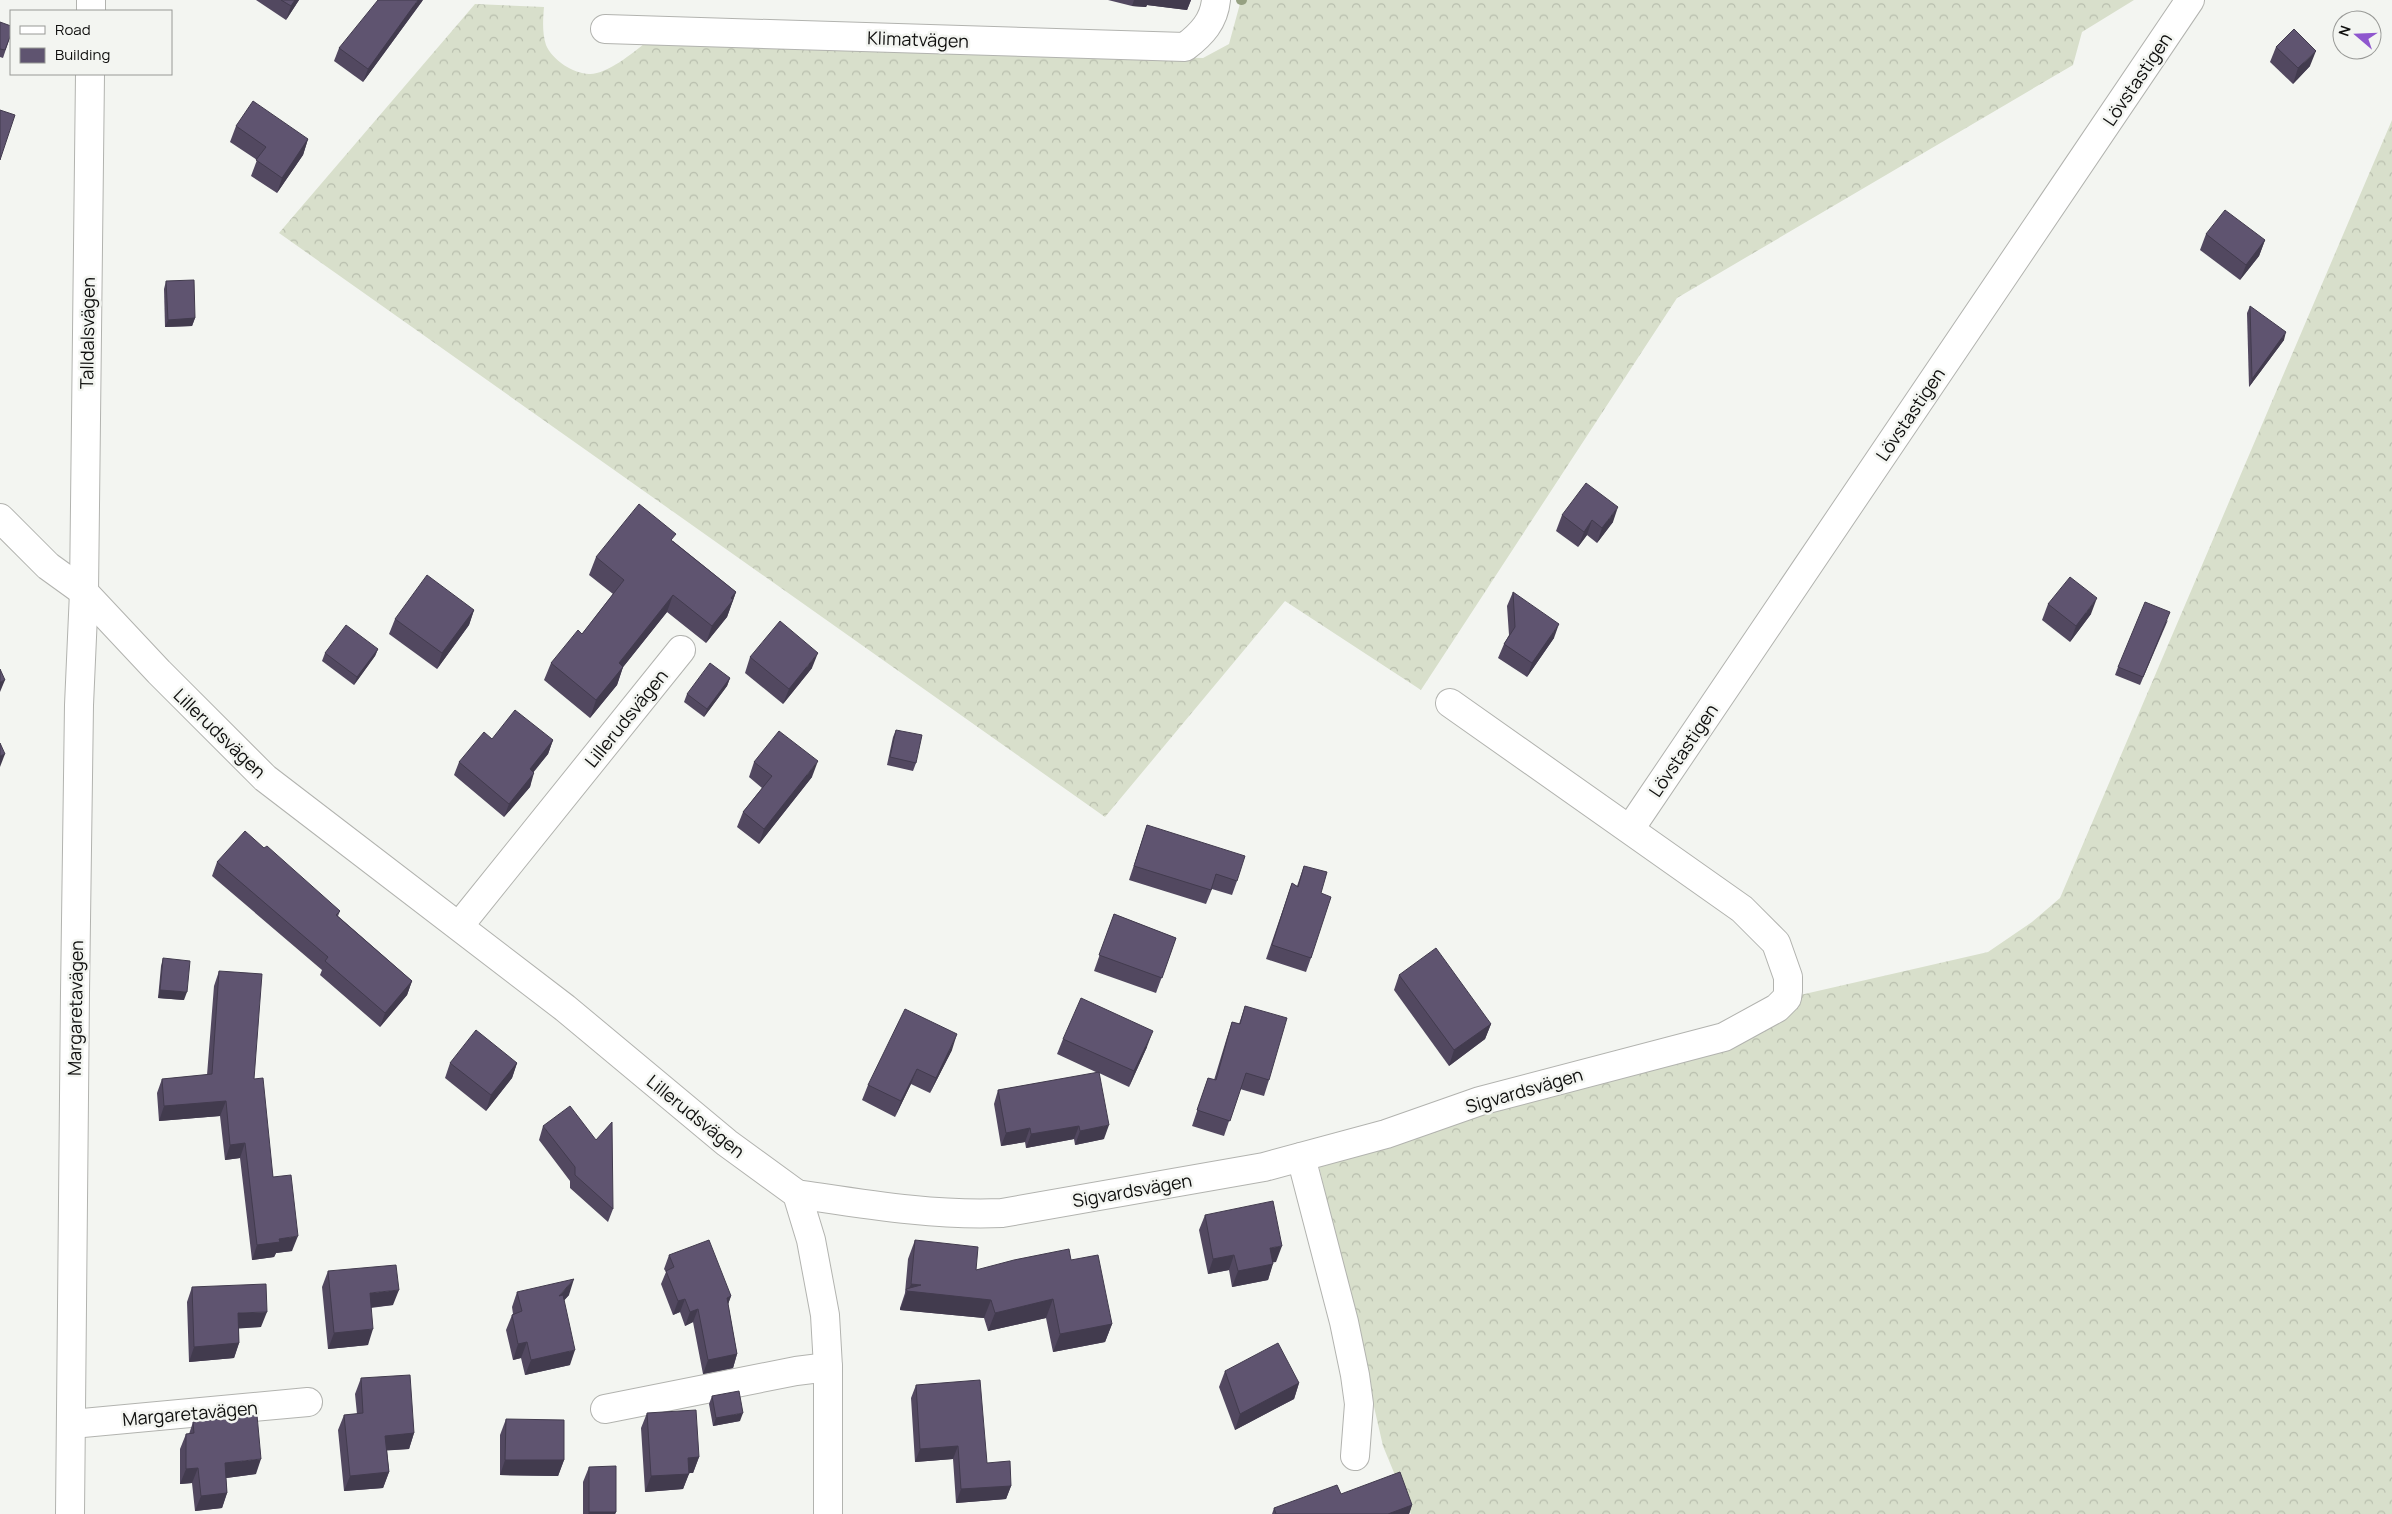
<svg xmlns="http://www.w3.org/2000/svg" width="2392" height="1514" font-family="Manrope,sans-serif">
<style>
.forest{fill:url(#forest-crowns)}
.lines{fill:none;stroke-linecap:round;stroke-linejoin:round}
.stream{stroke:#96a182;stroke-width:10}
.street-casing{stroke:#b2b3af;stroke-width:30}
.street{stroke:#fff;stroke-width:28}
.wall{fill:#524860}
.shaded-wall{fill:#423b4e}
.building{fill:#5f5470;stroke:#423b4e}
.labels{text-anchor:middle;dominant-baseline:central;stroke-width:5;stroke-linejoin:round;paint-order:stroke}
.street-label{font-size:18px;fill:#0f0f0e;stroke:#f3f5f1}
</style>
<defs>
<pattern id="forest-crowns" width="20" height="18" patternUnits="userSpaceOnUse" patternTransform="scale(1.25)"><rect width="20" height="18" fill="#d8dfcb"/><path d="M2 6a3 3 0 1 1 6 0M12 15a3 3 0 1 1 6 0" fill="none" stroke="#b8bead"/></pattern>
</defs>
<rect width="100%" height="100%" fill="#f3f5f1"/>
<g class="forest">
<path d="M 1241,0 L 2134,0 L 2082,32 L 2073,65 L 1677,298 L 1421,690 L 1285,601 L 1105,817 L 279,233 L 475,4 L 544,7 C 543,19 542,33 546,45 C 552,60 574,74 589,74 C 606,75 633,53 645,43 L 819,50 L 1203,58 L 1229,44 Z"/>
<polygon points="2392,120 2392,1514 1411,1514 1383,1446 1316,1153 1656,1055 1787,998 1988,952 2032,922 2060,898"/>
</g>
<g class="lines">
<polyline class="stream" points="1241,0 1242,0"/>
<g class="street-casing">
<g id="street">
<polyline points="91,11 91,0"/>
<path d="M 605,29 L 1185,47 C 1202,34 1214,21 1216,0"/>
<polyline points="0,518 48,566 84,592 159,672 265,778 565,1008 727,1143 797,1194 811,1240 825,1315 828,1367 828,1514"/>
<polyline points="1630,829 2190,0"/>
<polyline points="459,926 681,650"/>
<polyline points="1301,1157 1344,1322 1355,1375 1359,1404 1355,1456"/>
<path d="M 797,1194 C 865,1204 933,1216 1002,1213 L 1264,1167 L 1386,1134 L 1480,1101 L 1724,1037 L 1777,1008 L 1787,998 L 1788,991 L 1788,977 L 1776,943 L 1742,909 L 1450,703"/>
<polyline points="605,1409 796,1371 828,1367"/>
<polyline points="72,1424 308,1402"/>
<polyline points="70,1514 75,993 79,705 84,592 90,74"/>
</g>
</g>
<use href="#street" class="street"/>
</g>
<g class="wall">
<polygon points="256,0 299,0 286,20"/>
<polygon points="423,0 363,82 334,61 339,48"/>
<polygon points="1108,0 1191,0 1187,10 1147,5 1146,7 1132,6"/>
<polygon points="0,22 11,34 3,58 0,57"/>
<polygon points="2276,47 2310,66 2293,84 2270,62"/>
<polygon points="236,126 308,139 303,155 277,193 251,176 257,160 230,142"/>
<polygon points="2206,234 2265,240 2259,256 2240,280 2200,250"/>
<polygon points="166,281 195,318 192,326 165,327 164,289"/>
<polygon points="2250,306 2284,340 2249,387 2247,313"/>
<polygon points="1562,515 1613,522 1597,543 1587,535 1578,547 1556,531"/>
<polygon points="673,541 736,592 727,617 706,643 667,612 623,667 617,685 590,718 544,680 551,663 582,634 613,594 589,575 596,557"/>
<polygon points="1513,592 1554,638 1527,677 1498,658 1504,644 1509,635 1507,606"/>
<polygon points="2048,604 2091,614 2070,642 2042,620"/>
<polygon points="474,610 469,625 437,669 389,634 395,619"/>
<polygon points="2168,620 2140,685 2115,675 2118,667"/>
<polygon points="378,649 375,656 354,685 322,661 325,653"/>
<polygon points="750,657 812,668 783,704 745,673"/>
<polygon points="730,678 727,686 704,717 684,702 687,694"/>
<polygon points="896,730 916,763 913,771 887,765 893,737"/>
<polygon points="492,739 553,740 548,754 533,772 530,787 504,817 454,775 459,762"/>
<polygon points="754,762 812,777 759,844 737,827 743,812 762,788 749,777"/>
<polygon points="1147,825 1237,881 1232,895 1212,889 1206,904 1129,880"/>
<polygon points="264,848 340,911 338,916 412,981 407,995 380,1027 320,975 322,970 212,876 217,862"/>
<polygon points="1304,866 1321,893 1311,958 1306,972 1266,959 1292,883 1297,886"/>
<polygon points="1114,914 1176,938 1156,993 1094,971"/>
<polygon points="163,958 184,1000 158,998 161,966"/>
<polygon points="219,971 254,1079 273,1177 292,1251 276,1253 274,1257 252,1260 240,1158 225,1160 220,1116 159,1121 157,1093 162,1079 207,1075 214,986"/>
<polygon points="1399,975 1491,1024 1485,1039 1449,1066 1394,990"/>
<polygon points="1245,1006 1269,1080 1264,1096 1240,1089 1224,1136 1192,1126 1208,1078 1214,1080 1227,1037 1232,1022 1239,1024"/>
<polygon points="1063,1039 1147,1047 1129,1087 1099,1073 1104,1139 1075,1145 1074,1139 1026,1148 1025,1142 1001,1146 994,1104 998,1090 1098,1073 1057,1054"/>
<polygon points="952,1050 930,1093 911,1084 895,1117 862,1100 868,1085"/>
<polygon points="450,1063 517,1063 512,1078 486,1111 445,1078"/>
<polygon points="543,1126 613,1209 608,1222 570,1188 570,1181 539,1140"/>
<polygon points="1205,1215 1276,1262 1273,1262 1268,1280 1232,1287 1229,1270 1208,1274 1199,1230"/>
<polygon points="915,1240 976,1270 1071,1260 1112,1324 1105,1342 1053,1352 1046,1318 988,1331 984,1318 900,1310 900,1308 905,1293 908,1259"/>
<polygon points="669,1255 731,1296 728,1304 737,1354 733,1368 703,1374 693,1322 685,1326 680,1312 673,1315 661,1284 666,1272 664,1269"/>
<polygon points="328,1271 393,1305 371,1308 368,1345 328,1349 322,1287"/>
<polygon points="192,1287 261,1327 239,1328 239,1343 234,1358 189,1362 187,1302"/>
<polygon points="517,1292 569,1295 564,1300 570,1365 525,1375 521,1358 513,1360 506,1330 512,1315 513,1314 512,1307"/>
<polygon points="1225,1371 1299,1383 1294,1399 1235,1430 1219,1387"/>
<polygon points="361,1378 414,1433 409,1449 387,1450 389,1472 383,1488 344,1491 338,1430 344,1415 357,1414 355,1394"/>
<polygon points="916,1385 987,1463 1011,1486 1006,1499 956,1503 953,1459 915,1462 911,1398"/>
<polygon points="712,1396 740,1421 713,1426 709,1404"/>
<polygon points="647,1413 699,1457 693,1473 689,1473 683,1489 645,1492 641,1428"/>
<polygon points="506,1419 564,1460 558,1476 500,1475 500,1435"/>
<polygon points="193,1422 256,1474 226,1478 227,1493 222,1508 195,1511 192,1483 180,1484 180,1449 186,1434 189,1434"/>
<polygon points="589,1467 616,1512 615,1514 583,1514 583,1482"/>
<polygon points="1341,1494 1412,1505 1409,1514 1272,1514 1274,1508"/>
</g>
<g class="shaded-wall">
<polygon points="295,0 299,0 286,20 291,6"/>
<polygon points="418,0 423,0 363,82 368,69"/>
<polygon points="1134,0 1191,0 1187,10 1147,5 1146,7 1132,6"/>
<polygon points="2316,51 2310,66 2293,84 2298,68"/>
<polygon points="308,139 303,155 277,193 282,178"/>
<polygon points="2265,240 2259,256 2240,280 2246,265"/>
<polygon points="195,318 192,326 165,327 168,320"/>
<polygon points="2286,332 2284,340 2249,387 2252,379"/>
<polygon points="1618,507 1613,522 1597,543 1602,528"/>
<polygon points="1592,520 1587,535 1578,547 1584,532"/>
<polygon points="736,592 727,617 706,643 712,626"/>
<polygon points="673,595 667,612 620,671 623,667 617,685 590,718 596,700 619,663"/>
<polygon points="2097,598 2091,614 2070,642 2076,626"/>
<polygon points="474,610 469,625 437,669 442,653"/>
<polygon points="1559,624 1554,638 1527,677 1532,663"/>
<polygon points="378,649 375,656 354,685 357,677"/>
<polygon points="818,653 812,668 783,704 789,689"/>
<polygon points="730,678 727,686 704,717 707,709"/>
<polygon points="5,680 0,692 0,682"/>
<polygon points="553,740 548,754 525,783 530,769"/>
<polygon points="5,754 0,767 0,756"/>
<polygon points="818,761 812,777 759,844 764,829"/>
<polygon points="534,773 530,787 504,817 509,804"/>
<polygon points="412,981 407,995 380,1027 385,1013"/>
<polygon points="160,990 187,992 184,1000 158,998"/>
<polygon points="1491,1024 1485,1039 1449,1066 1454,1050"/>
<polygon points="1153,1031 1147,1047 1129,1087 1134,1071"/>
<polygon points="957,1034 952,1050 930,1093 936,1078"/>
<polygon points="517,1063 512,1078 486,1111 491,1095"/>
<polygon points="917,1069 911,1084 895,1117 901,1101"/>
<polygon points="226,1101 220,1116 159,1121 164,1106"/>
<polygon points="1109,1125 1104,1139 1075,1145 1080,1131"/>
<polygon points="1079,1126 1074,1139 1026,1148 1031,1134"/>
<polygon points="1030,1128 1025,1142 1001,1146 1006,1133"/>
<polygon points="245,1143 240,1158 225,1160 230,1145"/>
<polygon points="298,1236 292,1251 276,1253 274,1257 252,1260 257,1245 279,1239"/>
<polygon points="1282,1246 1276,1262 1265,1264 1270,1248"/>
<polygon points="1234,1255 1229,1270 1208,1274 1213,1259"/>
<polygon points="1273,1264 1268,1280 1232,1287 1238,1271"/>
<polygon points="574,1279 569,1295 554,1312 559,1296"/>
<polygon points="911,1284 921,1285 991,1300 984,1318 900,1310 907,1291 908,1291"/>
<polygon points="399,1290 393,1305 364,1308 370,1293"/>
<polygon points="731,1296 726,1310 727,1298"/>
<polygon points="685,1299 680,1312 673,1315 678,1301"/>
<polygon points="1053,1299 1046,1318 988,1331 995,1313"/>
<polygon points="698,1309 693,1322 685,1326 690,1312"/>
<polygon points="267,1312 261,1327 233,1329 238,1313"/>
<polygon points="1112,1324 1105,1342 1053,1352 1060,1334"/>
<polygon points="373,1329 368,1345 328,1349 334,1333"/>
<polygon points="527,1342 521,1358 513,1360 518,1344"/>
<polygon points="239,1343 234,1358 189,1362 194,1347"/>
<polygon points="575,1350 570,1365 525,1375 531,1360"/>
<polygon points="737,1354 733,1368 703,1374 708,1360"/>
<polygon points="1299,1383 1294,1399 1235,1430 1240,1414"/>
<polygon points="743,1413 740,1421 713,1426 716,1418"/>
<polygon points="414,1433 409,1449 380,1451 385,1436"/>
<polygon points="958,1446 953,1459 915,1462 920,1449"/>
<polygon points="699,1457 693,1473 682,1473 688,1458"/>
<polygon points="261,1459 256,1474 219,1479 225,1463"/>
<polygon points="505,1460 564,1460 558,1476 500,1475"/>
<polygon points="198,1468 192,1483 180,1484 186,1469"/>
<polygon points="389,1472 383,1488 344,1491 350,1476"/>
<polygon points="689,1474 683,1489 645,1492 651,1476"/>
<polygon points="1011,1486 1006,1499 956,1503 961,1489"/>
<polygon points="227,1493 222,1508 195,1511 201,1496"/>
<polygon points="1412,1505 1409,1514 1388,1514"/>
<polygon points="589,1512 616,1512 615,1514 588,1514"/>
</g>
<g class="building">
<polygon points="281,0 295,0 291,6"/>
<polygon points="378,0 418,0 368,69 339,48"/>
<polygon points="0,22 11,26 11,34 5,50 0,49"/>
<polygon points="2294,29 2316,51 2298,68 2276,47"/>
<polygon points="253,101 308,139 282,178 256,160 266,147 236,126"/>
<polygon points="0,110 15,115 0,160"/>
<polygon points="2225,210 2265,240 2246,265 2206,234"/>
<polygon points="194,280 195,318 168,320 166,281"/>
<polygon points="2250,306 2286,332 2252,379"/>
<polygon points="1586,483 1618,507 1602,528 1592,520 1584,532 1562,515"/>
<polygon points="639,504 676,534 671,540 736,592 731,598 733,600 712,626 673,595 619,663 623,667 596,700 551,663 578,630 582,634 624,580 596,557"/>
<polygon points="427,575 474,610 442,653 395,619"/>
<polygon points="2070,577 2097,598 2076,626 2048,604"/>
<polygon points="1513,592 1559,624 1532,663 1504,644 1515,627"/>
<polygon points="2145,602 2170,612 2143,677 2118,667"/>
<polygon points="780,621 818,653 789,689 750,657"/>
<polygon points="346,625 378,649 357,677 325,653"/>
<polygon points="710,663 730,678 707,709 687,694"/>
<polygon points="0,669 5,680 0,682"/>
<polygon points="515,710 553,740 530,769 534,773 509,804 459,762 484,732 492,739"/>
<polygon points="896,730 922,735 916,763 890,757"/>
<polygon points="779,731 818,761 764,829 743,812 772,776 754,762"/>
<polygon points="0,743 5,754 0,756"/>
<polygon points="1147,825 1245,856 1237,881 1216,874 1211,890 1134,866"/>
<polygon points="245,831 264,848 267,846 340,911 336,915 412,981 385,1013 325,961 328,957 217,862"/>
<polygon points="1304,866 1327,872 1321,893 1331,897 1311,958 1272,945 1292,883 1298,887"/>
<polygon points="1114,914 1176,938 1162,978 1099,955"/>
<polygon points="1436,948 1491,1024 1454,1050 1399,975"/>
<polygon points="163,958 190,961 187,992 160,990"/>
<polygon points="219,971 262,974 254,1079 263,1078 273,1177 291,1175 298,1236 279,1239 280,1242 257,1245 245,1143 230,1145 226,1101 164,1106 162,1079 212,1074"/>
<polygon points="1081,998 1153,1031 1134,1071 1063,1039"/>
<polygon points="1245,1006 1287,1018 1269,1080 1246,1073 1230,1121 1197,1110 1208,1078 1216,1080 1232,1022 1240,1024"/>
<polygon points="905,1009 957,1034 936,1078 917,1069 901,1101 868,1085"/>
<polygon points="476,1030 517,1063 491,1095 450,1063"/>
<polygon points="1099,1072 1109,1125 1080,1131 1079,1126 1031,1134 1030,1128 1006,1133 998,1090"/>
<polygon points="570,1106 596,1140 612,1122 613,1209 575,1175 575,1167 543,1126"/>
<polygon points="1273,1201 1282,1246 1270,1248 1273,1264 1238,1271 1234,1255 1213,1259 1205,1215"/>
<polygon points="709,1240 731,1296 727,1298 737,1354 708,1360 698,1309 690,1312 685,1299 678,1301 666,1271 674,1267 669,1255"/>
<polygon points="915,1240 978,1247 976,1270 1014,1260 1069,1249 1071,1260 1098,1255 1112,1324 1060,1334 1053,1299 995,1313 991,1300 907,1291 906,1289 921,1285 911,1284"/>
<polygon points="396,1265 399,1290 370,1293 373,1329 334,1333 328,1271"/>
<polygon points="574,1279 559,1296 563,1295 575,1350 531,1360 527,1342 518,1344 512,1315 522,1311 517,1292"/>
<polygon points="266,1284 267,1312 238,1313 239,1343 194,1347 192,1287"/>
<polygon points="1278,1343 1299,1383 1240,1414 1225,1371"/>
<polygon points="410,1375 414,1433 385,1436 389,1472 350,1476 344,1415 363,1413 361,1378"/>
<polygon points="980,1380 987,1463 1010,1461 1011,1486 961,1489 958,1446 920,1449 916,1385"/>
<polygon points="739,1391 743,1413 716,1418 712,1396"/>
<polygon points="696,1410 699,1457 688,1458 689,1474 651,1476 647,1413"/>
<polygon points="257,1415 261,1459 225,1463 227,1493 201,1496 198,1468 186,1469 186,1434 194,1433 193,1422"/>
<polygon points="506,1419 564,1420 564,1460 505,1460"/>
<polygon points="616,1466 616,1512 589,1512 589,1467"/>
<polygon points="1400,1472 1412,1505 1388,1514 1276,1514 1274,1508 1337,1485 1341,1494"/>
</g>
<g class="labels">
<g class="street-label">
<text transform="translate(918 39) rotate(2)">Klimatvägen</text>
<text transform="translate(2137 79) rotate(-56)">Lövstastigen</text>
<text transform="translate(87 333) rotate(-89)">Talldalsvägen</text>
<text transform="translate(1910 414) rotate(-56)">Lövstastigen</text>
<text transform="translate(626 718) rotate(-51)">Lillerudsvägen</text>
<text transform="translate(220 733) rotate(44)">Lillerudsvägen</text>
<text transform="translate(1683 750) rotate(-56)">Lövstastigen</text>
<text transform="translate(75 1008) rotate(-89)">Margaretavägen</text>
<text transform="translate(1524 1090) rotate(-16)">Sigvardsvägen</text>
<text transform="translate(696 1116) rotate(39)">Lillerudsvägen</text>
<text transform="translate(1132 1190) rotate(-10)">Sigvardsvägen</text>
<text transform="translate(190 1413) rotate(-5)">Margaretavägen</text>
</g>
</g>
<rect x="10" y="10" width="162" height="65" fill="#f3f5f1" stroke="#989996"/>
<rect x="20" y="26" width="25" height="8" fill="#ffffff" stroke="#989996"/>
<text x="55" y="35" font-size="15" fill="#0f0f0e">Road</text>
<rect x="20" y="48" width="25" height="15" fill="#5f5470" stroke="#989996"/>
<text x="55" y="60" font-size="15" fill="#0f0f0e">Building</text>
<g transform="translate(2357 35) rotate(289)"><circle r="24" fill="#f3f5f1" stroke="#989996"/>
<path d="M0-4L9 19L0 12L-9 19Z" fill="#8f57ce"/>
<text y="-8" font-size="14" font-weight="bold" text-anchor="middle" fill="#0f0f0e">N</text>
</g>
</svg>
